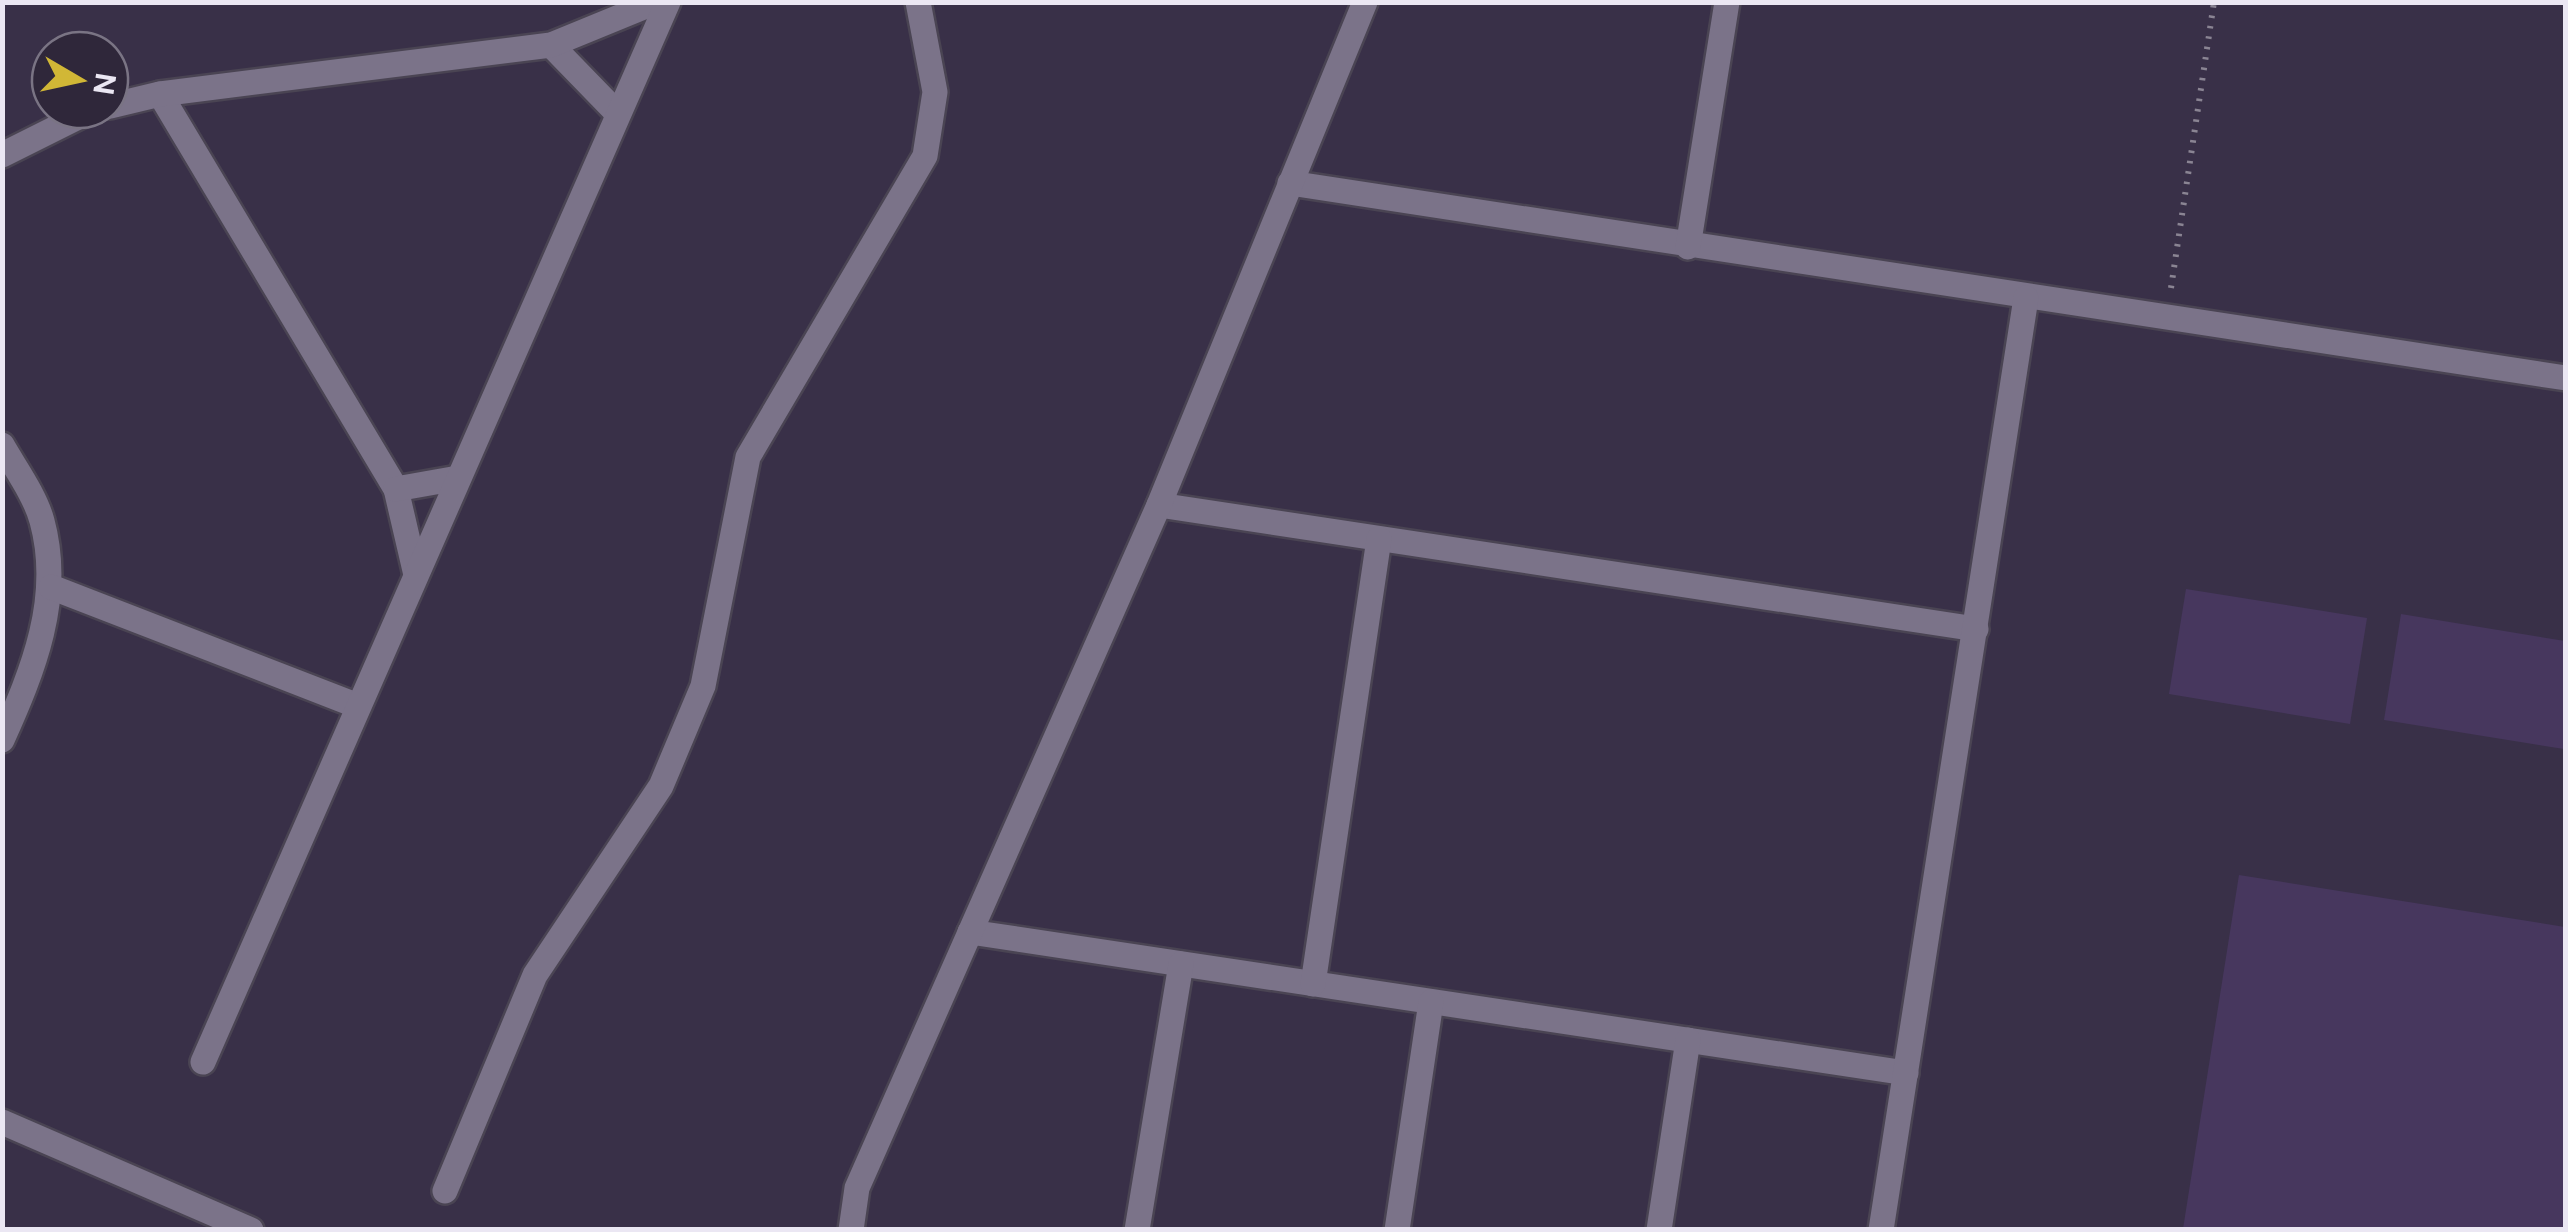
<svg xmlns="http://www.w3.org/2000/svg" width="2568" height="1232" font-family="'Public Sans',sans-serif">
<style>
.built{fill:#393048;fill-rule:evenodd}
.green{fill:#47375e}
.lines{fill:none;stroke-linecap:round;stroke-linejoin:round}
.lane-casing{stroke:#4a4453;stroke-width:30}
.path{stroke:#8a8493;stroke-width:6;stroke-dasharray:2.5 8;stroke-linecap:butt}
.lane{stroke:#7b7389;stroke-width:25}
</style>
<rect width="100%" height="100%" fill="#2f273a"/>
<path class="built" d="M 2,3 L 2565,3 L 2565,1229 L 3,1229 ZM 50,50 L 110,50 L 110,110 L 50,110 Z"/>
<g class="green">
<polygon points="2186,589 2367,618 2350,724 2169,694"/>
<polygon points="2401,614 2565,641 2564,749 2384,720"/>
<polygon points="2239,875 2565,927 2565,1229 2183,1229"/>
</g>
<g class="lines">
<g class="lane-casing">
<g id="lane">
<polyline points="551,45 618,114"/>
<polyline points="160,94 396,489 416,575"/>
<polyline points="110,106 160,94 551,45 656,2"/>
<polyline points="2,155 92,110"/>
<polyline points="1290,183 2566,378"/>
<polyline points="1688,247 1727,2"/>
<path d="M 2,445 C 15,468 35,495 42,521 C 63,598 33,671 2,740"/>
<polyline points="396,489 458,478"/>
<polyline points="1159,505 1976,629"/>
<polyline points="51,587 358,706"/>
<polyline points="970,932 1906,1073"/>
<polyline points="1313,984 1379,539"/>
<polyline points="203,1062 668,2"/>
<polyline points="2,1122 251,1230"/>
<polyline points="445,1191 535,975 661,786 703,686 748,457 925,156 935,92 918,2"/>
<polyline points="851,1230 857,1188 1159,505 1365,2"/>
<polyline points="1137,1230 1181,964"/>
<polyline points="1397,1230 1431,1002"/>
<polyline points="1659,1230 1688,1040"/>
<polyline points="1881,1230 2026,298"/>
</g>
</g>
<polyline class="path" points="2171,288 2214,2"/>
<use href="#lane" class="lane"/>
</g>
<rect width="2568" height="1232" fill="none" stroke="#ebe7f3" stroke-width="10"/>
<g transform="translate(80 80) rotate(99)"><circle r="48" fill="#2f273a" stroke="#7a7484" stroke-width="2.5"/>
<path d="M0-8L18 38L0 25L-18 38Z" fill="#d1b736"/>
<text y="-15" font-size="28" font-weight="bold" text-anchor="middle" fill="#ebe7f3">N</text>
</g>
</svg>
